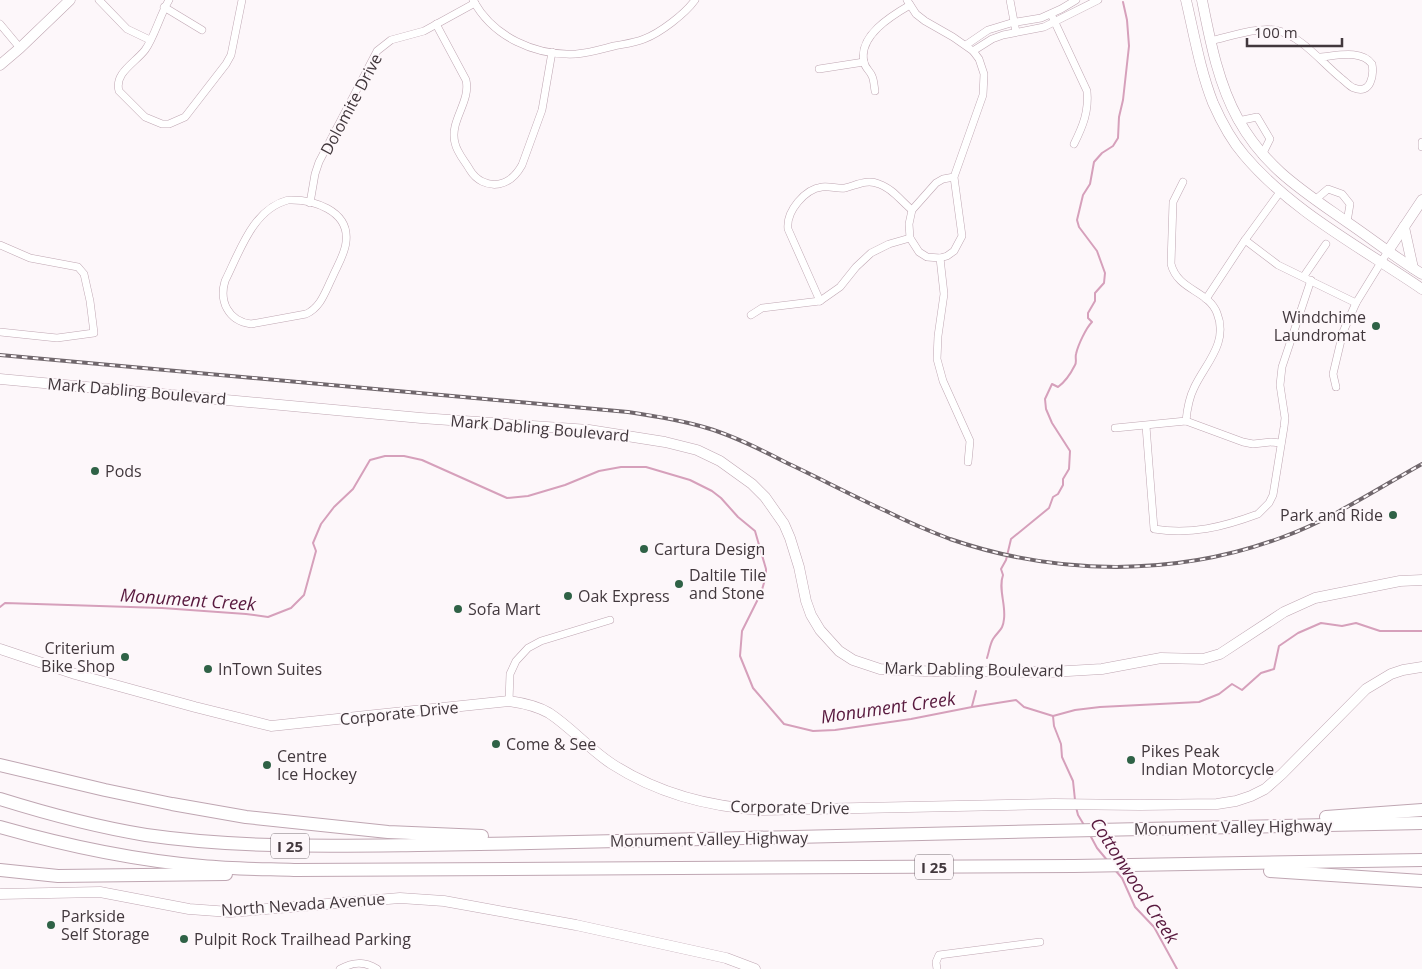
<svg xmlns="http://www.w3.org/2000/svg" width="1422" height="969" font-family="'Open Sans',sans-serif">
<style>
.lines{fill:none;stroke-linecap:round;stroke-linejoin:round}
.stream{stroke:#d6a0bb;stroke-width:2}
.street-casing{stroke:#bfa6b2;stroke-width:8}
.secondary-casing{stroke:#bfa6b2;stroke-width:11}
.highway-casing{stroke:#bfa6b2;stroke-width:14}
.street{stroke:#fff;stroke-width:7}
.secondary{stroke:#fff;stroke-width:10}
.highway{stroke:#fff;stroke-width:12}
.rail-casing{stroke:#70676c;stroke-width:4}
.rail{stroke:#fdf7fa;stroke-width:2;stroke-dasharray:5.5;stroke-linecap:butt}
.poi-dot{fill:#2f6246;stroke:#fdf7fa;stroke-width:2}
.labels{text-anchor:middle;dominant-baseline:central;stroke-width:4;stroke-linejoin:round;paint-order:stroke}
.shield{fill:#fdf7fa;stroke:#7a7176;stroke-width:1}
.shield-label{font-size:15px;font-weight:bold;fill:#42383d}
.street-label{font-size:16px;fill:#42383d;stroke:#fdf7fa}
.poi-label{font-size:16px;fill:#42383d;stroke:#fdf7fa;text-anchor:start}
.water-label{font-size:18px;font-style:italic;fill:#58193e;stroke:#fdf7fa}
</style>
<rect width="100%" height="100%" fill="#fdf7fa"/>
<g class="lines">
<g class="stream">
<polyline points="0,607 5,603 162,608 246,614 268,617 291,608 304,595 316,551 313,543 321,524 334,507 353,489 370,460 385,456 404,456 422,460 507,498 528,496 565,485 599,471 621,467 646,467 690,480 712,491 721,498 738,517 755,531 766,569 766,576 761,593 742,631 740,656 753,688 784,724 813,731 835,730 911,719 972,707 1016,700 1024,707 1053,716 1075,710 1100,707 1199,702 1219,694 1232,684 1242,690 1261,673 1274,669 1279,646 1298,633 1321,623 1342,626 1356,623 1380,631 1422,631"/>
<path d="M 987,658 C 989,652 990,644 993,639 C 999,630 1003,630 1004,619 C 1006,604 998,589 1003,575 L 1001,569 L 1006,560 L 1011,539 L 1049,508 L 1053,497 L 1058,494 L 1063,485 L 1063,479 L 1069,469 L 1070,451 L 1052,423 L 1046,409 L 1045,399 L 1052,384 L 1058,387 C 1065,382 1071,373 1075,365 C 1077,362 1075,358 1076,354 C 1078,345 1086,328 1092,322 L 1088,318 L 1088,313 L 1095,301 L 1095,293 L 1104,283 L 1105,273 L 1097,251 L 1079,227 L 1077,220 L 1083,195 L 1090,184 L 1094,162 L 1102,153 L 1113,146 L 1118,138 L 1119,117 L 1123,100 L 1129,46 L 1127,20 L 1123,2"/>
<polyline points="972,706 976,691"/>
<polyline points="1053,716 1054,726 1061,744 1062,757 1073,781 1075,800"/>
<polyline points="1076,807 1078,815 1084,825"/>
<polyline points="1090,835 1097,848 1107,860"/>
<polyline points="1115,870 1122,878 1135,907 1154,927 1177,969"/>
</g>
<g class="street-casing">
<g id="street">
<polyline points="99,0 127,29 150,40"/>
<path d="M 169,0 C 160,15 154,38 145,50 C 135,63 114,73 119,91 L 145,117 L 162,124 L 169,124 L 185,117 L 226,64 L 231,55 L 242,0"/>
<path d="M 473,0 C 493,37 535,56 576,54 C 589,53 602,49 614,46 C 624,44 634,43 644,39 C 660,33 685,14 695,0"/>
<polyline points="907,0 916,14 925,21 953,37 973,51 979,59 984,74 983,95 954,177 962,236 954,251 947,256 940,258 927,257 919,252 910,238 909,224 912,210 936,183 943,179 954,177"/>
<polyline points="1010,0 1016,32"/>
<polyline points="164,7 202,30"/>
<path d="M 1051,14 L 1087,91 C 1089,111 1083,126 1074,144"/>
<polyline points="0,24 20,48"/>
<path d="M 436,24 L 466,80 C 471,102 449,121 455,143 C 457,153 465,161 470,170 C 476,180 487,186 499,184 C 510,182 517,174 522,165 L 542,110 L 552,52"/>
<path d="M 1210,41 C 1229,37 1256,27 1275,30 C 1301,35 1322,63 1342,79 C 1346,82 1350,87 1354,88 C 1371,95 1374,75 1372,64 C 1361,49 1336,56 1319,57"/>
<polyline points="966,45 988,30 1011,23 1041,18 1061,9 1076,0"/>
<polyline points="973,51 992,39 1003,35 1044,27 1098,0"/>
<polyline points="819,69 864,62"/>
<path d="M 875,91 C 874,86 874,80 872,76 C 870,71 865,68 864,62 C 858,36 891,16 910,5"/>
<polyline points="1238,121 1257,117 1270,139 1262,155"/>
<polyline points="1422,142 1422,147"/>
<path d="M 1183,182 L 1173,202 L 1171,264 C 1178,291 1208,290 1217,313 C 1229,343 1205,364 1194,388 C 1189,398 1187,410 1186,421"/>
<path d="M 288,200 C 312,199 350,210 346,242 C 345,254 337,266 332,278 C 325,292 321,307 306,314 L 251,324 C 228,321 219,301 225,281 C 240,251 253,209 288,200 Z"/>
<polyline points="1315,200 1328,189 1342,194 1350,204 1347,222"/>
<polyline points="310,203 315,174 319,162 377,51 391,40 424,31 475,3"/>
<polyline points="1245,240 1278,265 1356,303"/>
<polyline points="0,245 30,258 78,267 84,274 90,301 94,333 57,338 0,332"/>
<polyline points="940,258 944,294 938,336 937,359 943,381 970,441 968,462"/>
<polyline points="1304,276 1326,244"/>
<polyline points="1206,299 1245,240 1280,192"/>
<path d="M 820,301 L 788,229 C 786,211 805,189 822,187 C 830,186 838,189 845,188 C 857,185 867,179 879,184 C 892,188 902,202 912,210"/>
<polyline points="751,315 762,308 820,301 840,287 856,267 871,253 889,244 910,238"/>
<polyline points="1336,387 1333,374 1343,332 1356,303 1388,251"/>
<path d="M 1146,426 L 1154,529 C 1191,535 1223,527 1258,514 L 1269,503 L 1273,495 L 1284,427 L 1285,418 L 1280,385 L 1282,367 L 1311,280"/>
<polyline points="1115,428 1186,421 1243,442 1253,444 1271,442 1281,443"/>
<polyline points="509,701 510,674 516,661 528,648 541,641 610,620"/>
<path d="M 340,969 C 353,962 364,961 377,969"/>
<polyline points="937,969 936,962 939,955 1040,942"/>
</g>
</g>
<g class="secondary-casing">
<g id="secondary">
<path d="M 1186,0 C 1194,34 1200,70 1213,103 C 1221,121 1231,140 1244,155 C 1291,211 1362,248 1422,289"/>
<path d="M 1202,0 C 1210,40 1218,83 1238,119 C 1265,168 1303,191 1347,222 C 1372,239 1396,258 1422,274"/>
<polyline points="0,65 20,48 70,0"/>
<polyline points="1404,227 1413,268"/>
<polyline points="1388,251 1422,200"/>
<polyline points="0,379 421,418 589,430 665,442 697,450 720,461 752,484 765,497 784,524 790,538 799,567 806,601 811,615 820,630 839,651 853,660 880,669 924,671 1051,672 1102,669 1161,658 1203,659 1220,654 1284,612 1315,598 1400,581 1422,580"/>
<path d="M 0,649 L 75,674 L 195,707 L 271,726 L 509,701 C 523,703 537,706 549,713 C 572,728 589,749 612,764 C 657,793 710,807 763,810 L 1054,804 L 1140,805 L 1217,804 L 1236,801 L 1251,796 L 1265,789 L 1282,774 L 1366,689 L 1391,674 L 1403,670 L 1422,667"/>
<polyline points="0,894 100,892 189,909 230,912 400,898 444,901 576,925 726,958 755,969"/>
</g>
</g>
<g class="highway-casing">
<g id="highway">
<polyline points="0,765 105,790 172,804 246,817 388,832 482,836"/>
<path d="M 0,799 C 48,814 97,827 146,835 C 236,848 327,846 418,845 C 499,844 581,842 662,840 C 915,834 1169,828 1422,823"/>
<polyline points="1326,817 1422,810"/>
<path d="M 0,827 C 67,846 133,860 202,866 C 233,869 264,869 294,870 L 1074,866 L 1422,860"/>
<polyline points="0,870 58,876 226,874"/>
<polyline points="1270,871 1422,881"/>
</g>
</g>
<use href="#street" class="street"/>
<use href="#secondary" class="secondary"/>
<use href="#highway" class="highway"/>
<g class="rail-casing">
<path id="rail" d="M 0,355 L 628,412 C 655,416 681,420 707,428 C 734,436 760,449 785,462 C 819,478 853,496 888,512 C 908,522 929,531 950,539 C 1057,576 1177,577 1283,537 C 1332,519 1377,489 1422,464"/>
</g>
<use href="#rail" class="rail"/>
</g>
<g class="poi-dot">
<circle cx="1376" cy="326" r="5"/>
<circle cx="95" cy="471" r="5"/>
<circle cx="1393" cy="515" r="5"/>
<circle cx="644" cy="549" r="5"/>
<circle cx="679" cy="584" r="5"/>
<circle cx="568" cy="596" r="5"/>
<circle cx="458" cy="609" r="5"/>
<circle cx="125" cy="657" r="5"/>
<circle cx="208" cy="669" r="5"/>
<circle cx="496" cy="744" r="5"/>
<circle cx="1131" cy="760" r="5"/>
<circle cx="267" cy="765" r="5"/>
<circle cx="51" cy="925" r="5"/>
<circle cx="184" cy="939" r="5"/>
</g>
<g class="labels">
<g class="shield">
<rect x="271" y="833.5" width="38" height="25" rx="4"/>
<rect x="915" y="854.5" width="38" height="25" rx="4"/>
</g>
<g class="shield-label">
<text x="290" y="846">I 25</text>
<text x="934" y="867">I 25</text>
</g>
<g class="street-label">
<text transform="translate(351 104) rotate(-62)">Dolomite Drive</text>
<text transform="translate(137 391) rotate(5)">Mark Dabling Boulevard</text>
<text transform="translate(540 428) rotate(5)">Mark Dabling Boulevard</text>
<text transform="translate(974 669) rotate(1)">Mark Dabling Boulevard</text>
<text transform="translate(399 713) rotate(-6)">Corporate Drive</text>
<text transform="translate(790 807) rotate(1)">Corporate Drive</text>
<text transform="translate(1233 827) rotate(-1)">Monument Valley Highway</text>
<text transform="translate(709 839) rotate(-1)">Monument Valley Highway</text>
<text transform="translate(303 904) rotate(-4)">North Nevada Avenue</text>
</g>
<g class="poi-label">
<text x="1366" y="317" text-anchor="end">Windchime<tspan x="1366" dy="18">Laundromat</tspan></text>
<text x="105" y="471">Pods</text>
<text x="1383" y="515" text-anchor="end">Park and Ride</text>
<text x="654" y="549">Cartura Design</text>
<text x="689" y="575">Daltile Tile<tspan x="689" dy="18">and Stone</tspan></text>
<text x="578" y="596">Oak Express</text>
<text x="468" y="609">Sofa Mart</text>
<text x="115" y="648" text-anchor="end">Criterium<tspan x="115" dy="18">Bike Shop</tspan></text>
<text x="218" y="669">InTown Suites</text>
<text x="506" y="744">Come &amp; See</text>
<text x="1141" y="751">Pikes Peak<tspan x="1141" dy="18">Indian Motorcycle</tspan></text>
<text x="277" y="756">Centre<tspan x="277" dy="18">Ice Hockey</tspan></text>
<text x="61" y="916">Parkside<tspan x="61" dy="18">Self Storage</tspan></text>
<text x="194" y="939">Pulpit Rock Trailhead Parking</text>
</g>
<g class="water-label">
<text transform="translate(188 599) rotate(4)">Monument Creek</text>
<text transform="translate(888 707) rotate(-8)">Monument Creek</text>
<text transform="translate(1135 880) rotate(57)">Cottonwood Creek</text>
</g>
</g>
<path d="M1247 38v8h95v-8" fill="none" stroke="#42383d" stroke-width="2.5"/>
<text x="1254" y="38" font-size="15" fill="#42383d" stroke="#fdf7fa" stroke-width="4" paint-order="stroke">100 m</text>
</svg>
